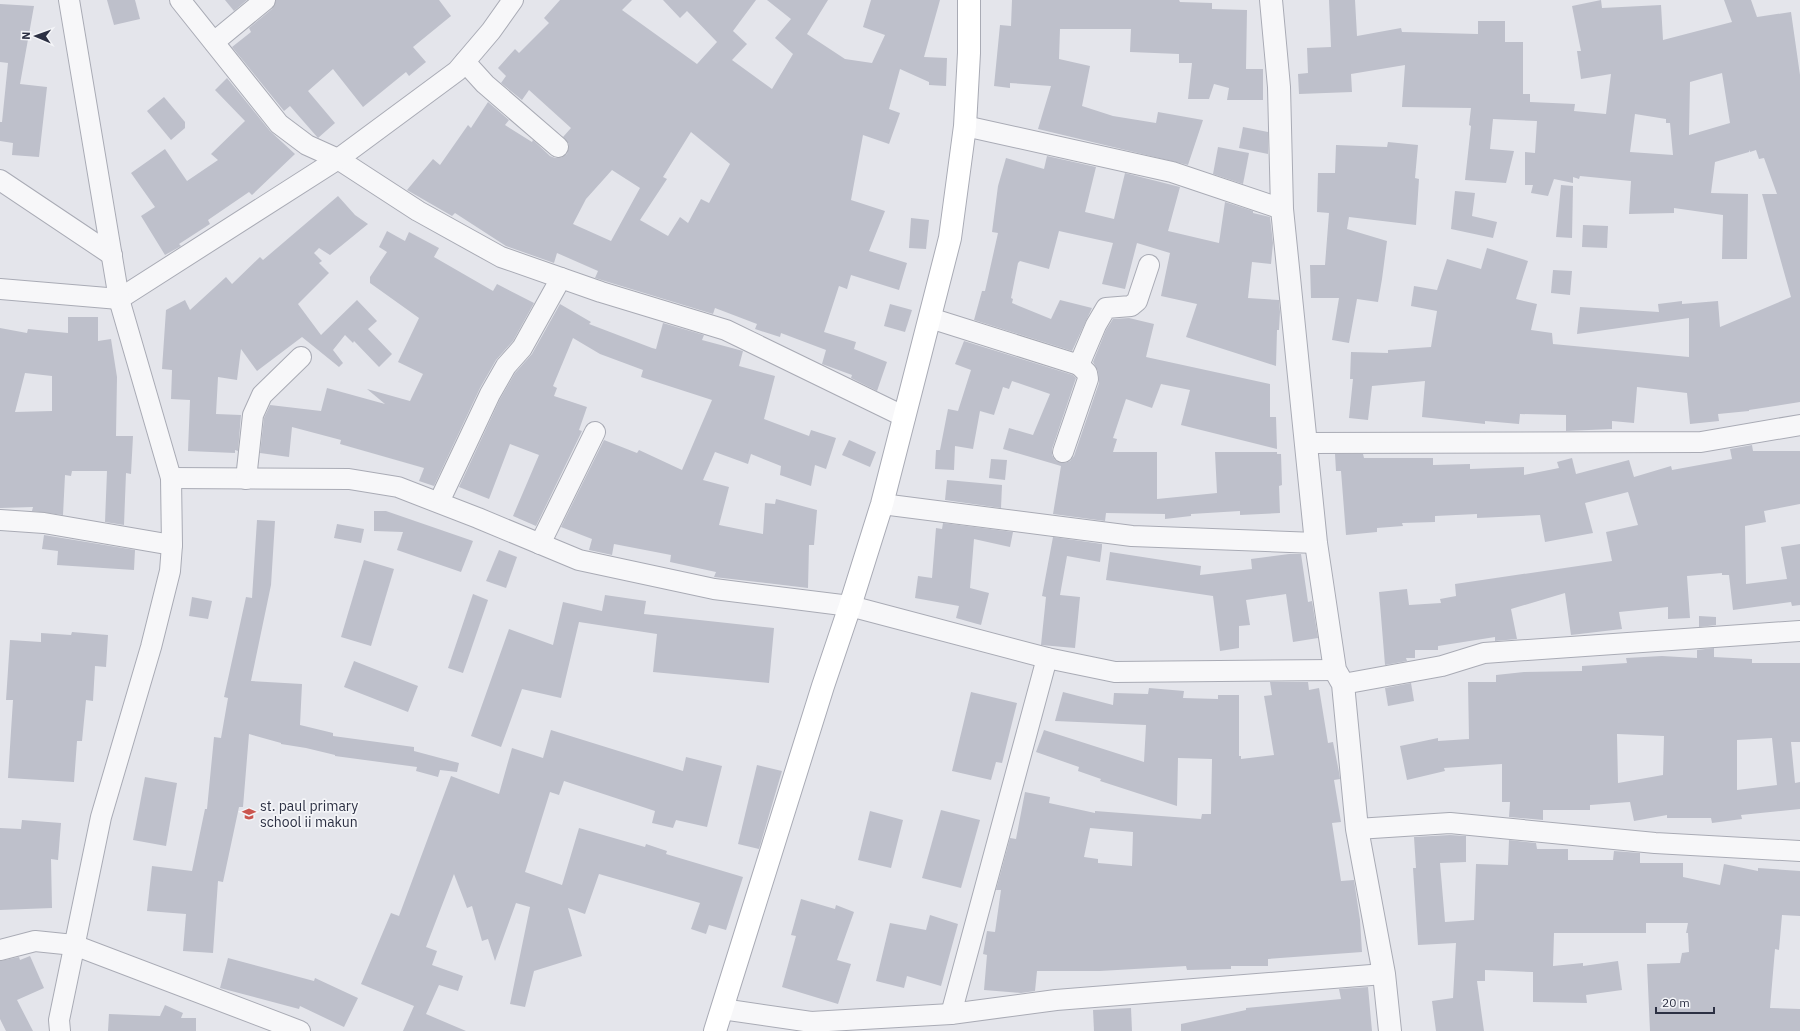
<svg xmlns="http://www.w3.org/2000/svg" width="1800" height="1031" font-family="'IBM Plex Sans',sans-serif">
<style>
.building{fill:#bec0cb;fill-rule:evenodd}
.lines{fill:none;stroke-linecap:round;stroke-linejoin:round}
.minor-casing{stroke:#a9abb5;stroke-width:22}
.tertiary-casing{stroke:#a9abb5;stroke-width:24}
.secondary-casing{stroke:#a9abb5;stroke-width:24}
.minor{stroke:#f7f7f9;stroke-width:20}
.tertiary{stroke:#f7f7f9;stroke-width:22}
.secondary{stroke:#fff;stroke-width:22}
.labels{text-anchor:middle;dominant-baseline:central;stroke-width:3.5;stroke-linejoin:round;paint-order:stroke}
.poi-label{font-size:14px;fill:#2c3043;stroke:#f4f5f8;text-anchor:start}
</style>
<rect width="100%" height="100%" fill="#e4e5eb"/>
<g class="building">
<polygon points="107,0 135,0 140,19 114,25"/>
<polygon points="225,0 247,0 234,11"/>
<polygon points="276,0 439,0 451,16 413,47 426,62 409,76 406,72 363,107 333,69 308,91 335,123 318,138 290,106 284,111 232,47 251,32 249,28 272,9"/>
<path d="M 560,0 L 632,0 L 622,10 L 697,64 L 717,42 L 687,11 L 680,18 L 663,0 L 756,0 L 733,31 L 747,44 L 732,60 L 772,89 L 793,54 L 775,38 L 791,19 L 767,0 L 828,0 L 807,34 L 845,59 L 872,63 L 885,35 L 863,27 L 871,0 L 940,0 L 924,57 L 947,58 L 946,86 L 929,85 L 929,82 L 900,69 L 889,109 L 900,113 L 889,144 L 863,135 L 851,200 L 885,211 L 869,251 L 907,263 L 899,290 L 851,275 L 847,289 L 839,286 L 824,332 L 856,342 L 854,349 L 887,362 L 877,391 L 851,378 L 852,375 L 822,364 L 826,350 L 781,333 L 780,337 L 755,329 L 757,324 L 715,308 L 713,314 L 595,278 L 598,271 L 557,253 L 554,263 L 506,246 L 455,213 L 452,216 L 407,190 L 433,159 L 440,165 L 468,125 L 471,128 L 488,102 L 509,120 L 505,125 L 532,142 L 533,140 L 550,156 L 555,158 L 561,158 L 567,154 L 569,144 L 563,137 L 571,128 L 529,90 L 522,100 L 501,83 L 506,76 L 498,68 L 515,49 L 519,53 L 549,23 L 544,18 ZM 691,132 L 730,164 L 709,203 L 701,199 L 688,223 L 680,217 L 668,236 L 640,220 L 667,179 L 663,177 ZM 612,170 L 640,188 L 611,241 L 573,224 L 586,199 Z"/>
<polygon points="1012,0 1179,0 1180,2 1212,3 1212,9 1247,10 1246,69 1263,69 1263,100 1227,100 1229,88 1214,84 1209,99 1188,99 1192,63 1179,63 1179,54 1130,52 1131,29 1060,29 1059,59 1090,66 1082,106 1113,116 1156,123 1158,112 1203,120 1188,165 1038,129 1051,86 1010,83 1010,88 994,86 1000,25 1011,26"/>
<path d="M 1329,0 L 1355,0 L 1357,36 L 1401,28 L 1402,32 L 1478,34 L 1478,21 L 1505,21 L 1505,42 L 1523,42 L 1523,94 L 1530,94 L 1530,102 L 1575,104 L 1574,111 L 1606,114 L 1611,74 L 1581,79 L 1577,51 L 1581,51 L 1572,6 L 1601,0 L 1602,8 L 1661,5 L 1663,40 L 1732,22 L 1724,0 L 1751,0 L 1757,17 L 1791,12 L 1800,75 L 1800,402 L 1749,410 L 1749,411 L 1718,414 L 1719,421 L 1690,424 L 1687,393 L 1637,387 L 1634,423 L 1612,421 L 1612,429 L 1566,431 L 1566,415 L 1520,414 L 1519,424 L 1485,421 L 1485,424 L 1422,417 L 1425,381 L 1372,386 L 1368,420 L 1349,418 L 1353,379 L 1350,379 L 1351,352 L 1388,353 L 1388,350 L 1431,347 L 1437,311 L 1411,306 L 1414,286 L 1437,290 L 1447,259 L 1481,269 L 1487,248 L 1528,261 L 1516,299 L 1537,304 L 1531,330 L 1552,333 L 1553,344 L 1689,357 L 1689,318 L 1577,334 L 1580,307 L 1659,312 L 1658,304 L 1682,301 L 1682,304 L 1718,301 L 1720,327 L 1791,297 L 1762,194 L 1777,194 L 1764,158 L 1759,159 L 1756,150 L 1750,152 L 1749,150 L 1749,152 L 1715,162 L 1711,193 L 1748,194 L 1747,259 L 1722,259 L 1723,215 L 1674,208 L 1674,213 L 1629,214 L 1631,181 L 1580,176 L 1579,179 L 1573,177 L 1573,183 L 1554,179 L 1548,196 L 1531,193 L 1533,185 L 1525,185 L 1525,152 L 1535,153 L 1537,121 L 1493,119 L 1490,149 L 1514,151 L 1506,183 L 1465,180 L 1471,126 L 1469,125 L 1471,108 L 1402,107 L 1405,65 L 1351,74 L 1352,92 L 1299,94 L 1298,74 L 1308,73 L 1307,48 L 1331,47 ZM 1722,73 L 1730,123 L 1689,135 L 1690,82 ZM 1635,114 L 1666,119 L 1666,123 L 1670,123 L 1673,155 L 1630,152 Z"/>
<polygon points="0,4 34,6 20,84 47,87 39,157 12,155 13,143 0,141 0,122 2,122 8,63 0,62"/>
<polygon points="227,78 270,131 295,154 252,195 249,192 208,220 210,224 179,244 181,246 165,255 141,216 155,207 131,173 165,149 187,181 218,160 211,154 245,121 215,90"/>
<polygon points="164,97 185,122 185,128 171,140 147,111"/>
<polygon points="1243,127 1268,132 1268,154 1239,148"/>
<polygon points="1388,142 1418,145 1415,178 1419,179 1416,225 1349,217 1347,229 1387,241 1382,279 1378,302 1357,299 1349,343 1332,340 1339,298 1311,298 1310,265 1325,265 1329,213 1317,212 1318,173 1335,173 1336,145 1387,147"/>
<polygon points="1218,147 1249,153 1243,184 1213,174"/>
<polygon points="1047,156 1096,167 1085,212 1114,219 1125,173 1180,187 1168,231 1219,243 1225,202 1253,211 1253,213 1270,217 1273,243 1271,264 1252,262 1248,298 1279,300 1280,312 1279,330 1277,330 1276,366 1186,337 1197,304 1161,296 1170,253 1137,243 1125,289 1102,284 1113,243 1059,231 1049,269 1020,261 1018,263 1011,298 1013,299 1012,303 1051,319 1060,300 1092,308 1072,351 974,320 982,291 985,291 998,233 992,232 998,186 1006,158 1044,169"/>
<polygon points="1561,185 1573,186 1572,238 1556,237"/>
<polygon points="1455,191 1475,193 1472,216 1497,222 1493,238 1451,229"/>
<polygon points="338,196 355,215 368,224 330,255 319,248 314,253 322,261 319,263 329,273 298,304 321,335 357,300 377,321 368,329 392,354 379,367 354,341 353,343 345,335 333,350 343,363 339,367 302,337 257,371 241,349 237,380 218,377 216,414 241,415 238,451 235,450 235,453 188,451 190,400 171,399 172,370 162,369 166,310 185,300 190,310 226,277 232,284 260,257 263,260"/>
<polygon points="911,218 929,220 926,249 909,248"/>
<polygon points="1583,225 1608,226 1607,248 1582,247"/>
<polygon points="387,231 405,241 409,232 439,248 434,257 493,291 497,284 534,303 513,341 496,360 480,388 434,486 419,481 424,468 340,444 341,440 292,427 289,457 260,453 264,418 270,405 321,411 327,388 385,404 367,389 410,401 423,374 398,362 419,318 370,283 370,277 387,252 379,247"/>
<polygon points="1553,270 1572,271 1570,295 1551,293"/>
<polygon points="560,304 591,322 589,324 652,348 656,349 663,323 704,335 702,340 743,351 739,366 775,376 764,419 809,436 811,430 836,438 826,469 815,465 811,486 780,475 781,466 751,454 748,464 715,452 703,480 729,487 719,525 763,534 765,503 775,504 776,499 817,510 814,545 809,545 808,588 714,577 716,572 670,562 671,555 614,544 612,555 589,550 592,539 561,527 604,440 637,453 639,450 682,470 712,400 641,377 643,370 600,354 573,338 553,386 557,388 554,396 587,407 579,430 582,431 536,526 513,516 539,455 510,444 489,499 459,487 500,399 515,373 532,354"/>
<polygon points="890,304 912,310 905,332 884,326"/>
<path d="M 68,317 L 98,317 L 98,341 L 111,339 L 117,377 L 116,436 L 133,436 L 131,474 L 126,473 L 124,525 L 105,522 L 107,471 L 72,471 L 71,476 L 65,475 L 63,515 L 32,511 L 33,507 L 0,508 L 0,328 L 27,333 L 28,329 L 68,333 ZM 25,373 L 52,376 L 52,411 L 15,412 Z"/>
<polygon points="1129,318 1154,324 1146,357 1270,384 1270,417 1276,417 1277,449 1181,425 1190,390 1161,384 1152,408 1126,399 1113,438 1117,439 1113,452 1157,452 1157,499 1217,493 1215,452 1277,452 1277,454 1281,454 1282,485 1279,486 1280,513 1240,515 1240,511 1191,514 1191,516 1165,519 1165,514 1106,513 1105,521 1053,514 1061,466 1003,449 1009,428 1033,435 1050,394 1012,381 1009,389 1003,387 994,415 980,411 973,449 955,446 954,470 935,469 936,450 940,450 948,409 958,411 971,370 955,364 964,341 1073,375 1076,378 1052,449 1052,455 1055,460 1065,463 1070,461 1074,456 1099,383 1098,371 1093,362 1106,330 1113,319"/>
<polygon points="849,440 876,452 870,467 842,455"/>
<polygon points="1752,445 1753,451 1800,451 1800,504 1764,511 1766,522 1745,526 1746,584 1787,579 1781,547 1800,544 1800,605 1792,606 1791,602 1733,610 1729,575 1722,575 1722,573 1687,576 1690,618 1668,619 1668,607 1619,612 1622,629 1571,635 1565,593 1511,609 1517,639 1495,641 1495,637 1438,646 1438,650 1415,650 1415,658 1406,658 1407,661 1385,665 1379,592 1407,589 1409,605 1441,603 1440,599 1456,596 1455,584 1612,561 1606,532 1638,525 1628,492 1585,503 1593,533 1545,542 1540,515 1477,518 1477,514 1435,516 1435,522 1402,523 1403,526 1377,528 1377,532 1346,535 1341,471 1336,471 1335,454 1363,454 1364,458 1433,458 1433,465 1470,464 1470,469 1524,467 1524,475 1559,468 1557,462 1572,458 1576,474 1629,460 1634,477 1671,466 1672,470 1732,459 1730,449"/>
<polygon points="991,459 1007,460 1005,480 989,478"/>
<polygon points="947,480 1002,485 1001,508 945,500"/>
<polygon points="374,511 386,511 473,541 461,572 397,550 403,532 374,531"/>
<polygon points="257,520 275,521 271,585 251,681 302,684 300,725 333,733 333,736 414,747 414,751 459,763 457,772 440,770 438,777 416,771 417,767 335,756 335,755 306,748 281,744 281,743 249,734 243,807 239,807 223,882 218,881 213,953 183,951 186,914 147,911 152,866 192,871 205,809 207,809 214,737 221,738 228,698 224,697 246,597 252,598"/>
<polygon points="943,523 1013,532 1010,547 974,539 970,588 989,593 981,625 956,618 959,606 915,598 918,576 932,578 936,528 942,529"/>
<polygon points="337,524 364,529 361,543 334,538"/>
<polygon points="44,535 135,550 134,570 57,565 58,551 42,549"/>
<polygon points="1053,537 1102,544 1102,547 1100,562 1067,556 1060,595 1080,597 1075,648 1041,645 1046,597 1042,596"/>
<polygon points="499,550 517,557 506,588 486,581"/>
<polygon points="1110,552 1201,566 1200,575 1252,569 1251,559 1289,554 1301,554 1308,602 1312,601 1318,638 1293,642 1286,594 1246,600 1250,625 1239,626 1239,648 1220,651 1213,596 1106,580"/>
<polygon points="364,560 394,569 371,646 341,637"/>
<polygon points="473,594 488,600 463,673 448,668"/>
<polygon points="605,595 646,601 644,614 774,628 769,683 653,672 657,634 579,622 561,698 522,689 501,747 471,736 509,629 553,645 563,602 602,611"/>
<polygon points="192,597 212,601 208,619 189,616"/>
<polygon points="1699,616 1716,617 1716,625 1699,627"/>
<polygon points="72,632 108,635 106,667 95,666 93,701 86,700 82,741 77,741 74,782 8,778 13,700 6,700 10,640 41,642 41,633 71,635"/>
<path d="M 1714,648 L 1714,657 L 1752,659 L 1752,663 L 1800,663 L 1800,742 L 1791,742 L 1795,783 L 1800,782 L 1800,809 L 1741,815 L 1742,819 L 1712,823 L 1711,818 L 1667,818 L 1667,815 L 1634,821 L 1630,802 L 1590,805 L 1590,810 L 1543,810 L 1543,820 L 1509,817 L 1510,802 L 1502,802 L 1502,764 L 1444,768 L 1445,771 L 1407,780 L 1400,746 L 1438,738 L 1438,741 L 1469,739 L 1468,682 L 1496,682 L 1496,675 L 1524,672 L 1582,671 L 1582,666 L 1627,663 L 1626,658 L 1662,656 L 1697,658 L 1697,650 ZM 1617,734 L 1664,736 L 1663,775 L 1618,783 ZM 1772,738 L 1777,785 L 1737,790 L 1737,740 Z"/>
<polygon points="354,661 418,686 408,712 344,687"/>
<path d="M 1270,682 L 1308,682 L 1309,690 L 1319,688 L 1328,743 L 1333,742 L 1339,772 L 1340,779 L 1334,780 L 1341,822 L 1332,823 L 1341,881 L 1354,880 L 1360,920 L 1362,952 L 1268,959 L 1268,966 L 1231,966 L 1231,969 L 1187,970 L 1186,966 L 1100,971 L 1037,971 L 1035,991 L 1021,993 L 984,990 L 987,955 L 983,954 L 987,931 L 995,932 L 1001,890 L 996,890 L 1010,838 L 1016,839 L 1025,792 L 1050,797 L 1049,803 L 1095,813 L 1095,811 L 1201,819 L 1202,814 L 1211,814 L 1212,759 L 1178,758 L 1177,806 L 1100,781 L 1101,779 L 1078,771 L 1079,767 L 1036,752 L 1044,730 L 1144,762 L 1146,725 L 1055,721 L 1063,692 L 1113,705 L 1114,693 L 1148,694 L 1149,688 L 1184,691 L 1183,698 L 1218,699 L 1218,695 L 1239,695 L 1239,756 L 1241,756 L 1241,759 L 1274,755 L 1264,696 L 1272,695 ZM 1090,828 L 1133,832 L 1132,866 L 1098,863 L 1098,859 L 1084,857 Z"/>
<polygon points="1411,683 1414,701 1388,706 1385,688"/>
<polygon points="971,692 1017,703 1002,763 996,762 991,780 952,771"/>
<polygon points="551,730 683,771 686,757 722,766 707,827 676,820 673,828 652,823 655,811 564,781 559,795 550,792 525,872 562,885 579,828 645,847 646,844 667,851 666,854 743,877 726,930 709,925 706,934 691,929 700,903 599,874 585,914 568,908 582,956 534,971 525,1007 510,1004 530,907 516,903 495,961 488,939 482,941 472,906 467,908 454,874 426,947 437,951 432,965 463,976 458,991 439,985 426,1014 466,1031 403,1031 414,1006 361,984 391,913 399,916 451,776 499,794 512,748 543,758"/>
<polygon points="757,765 782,771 759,849 738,844"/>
<polygon points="145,777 177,783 166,846 133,840"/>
<polygon points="941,810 980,820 961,888 922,878"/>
<polygon points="870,811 903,820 891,868 858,860"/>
<polygon points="22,820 61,823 58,860 51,859 52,908 0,910 0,828 21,829"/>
<polygon points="1450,835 1466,836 1466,862 1440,863 1445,922 1474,920 1476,864 1508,865 1509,840 1536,843 1537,849 1568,849 1568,860 1613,860 1614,851 1640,853 1640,863 1683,863 1683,877 1720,885 1724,864 1758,871 1758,868 1800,871 1800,916 1782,915 1779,950 1775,949 1770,1008 1800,1009 1800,1031 1650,1031 1647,964 1680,963 1682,953 1689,952 1688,933 1686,933 1688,923 1646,923 1646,933 1554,933 1553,966 1583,963 1583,966 1618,961 1622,990 1586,995 1587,1003 1533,1002 1533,972 1485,970 1485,981 1477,981 1484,1031 1436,1031 1432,1001 1453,998 1456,943 1418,945 1413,868 1416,868 1414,837"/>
<polygon points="801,899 835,909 836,905 854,912 837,960 851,964 838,1004 782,987 796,936 791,935"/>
<polygon points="930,915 958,924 941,986 907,976 904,988 876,981 890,923 926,930"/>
<polygon points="30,956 44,988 17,1000 33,1031 6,1031 0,1019 0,961 19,957 20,960"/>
<polygon points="228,958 314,981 315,978 358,998 344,1027 300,1006 299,1009 220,988"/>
<polygon points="1368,987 1372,1031 1181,1031 1181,1024 1246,1010 1246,1008 1341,999 1339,989"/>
<polygon points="165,1005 183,1013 181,1018 196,1018 196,1031 108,1031 109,1014 160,1016"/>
<polygon points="1131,1008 1132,1031 1094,1031 1093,1010"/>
</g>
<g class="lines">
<g class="minor-casing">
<g id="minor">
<polyline points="180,0 279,124 307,145 338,159 418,211 501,257 601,292 726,330 905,417"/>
<polyline points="214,42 265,0"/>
<polyline points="465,62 485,84 558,147"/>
<polyline points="965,126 1172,172 1282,209"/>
<polyline points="0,180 112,255"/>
<polyline points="0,289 119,299 338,159 457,71 491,31 513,0"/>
<polyline points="930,318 1079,365 1096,325 1106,308 1131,306 1137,301 1149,265"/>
<polyline points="1306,443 1701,442 1800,425"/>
<polyline points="1063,452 1088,379 1087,373 1079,365"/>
<polyline points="171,478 349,479 398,487 478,518 579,560 714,589 850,606 1047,658 1115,672 1335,670"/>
<polyline points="246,479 253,415 262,395 301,357"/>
<polyline points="439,502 490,394 506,366 522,348 561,278"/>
<polyline points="882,504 1132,536 1316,543"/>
<polyline points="0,520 44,523 172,545"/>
<polyline points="540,544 595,432"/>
<polyline points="1343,684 1442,666 1484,653 1800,631"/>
<polyline points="1357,829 1450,823 1655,843 1800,851"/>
<polyline points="0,950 35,941 74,945 300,1031"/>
<polyline points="722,1009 811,1022 951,1014 1056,1000 1384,974"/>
<polyline points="951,1014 1047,658"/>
<polyline points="60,1031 59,1020 101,817 151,647 170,571 172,545 171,478 119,299 69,0"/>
</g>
</g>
<g class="tertiary-casing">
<polyline id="tertiary" points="1271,0 1279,87 1282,209 1316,543 1335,670 1343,684 1357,829 1384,974 1390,1031"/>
</g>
<g class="secondary-casing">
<polyline id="secondary" points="715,1031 823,686 850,606 882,504 950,238 965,126 969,53 969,0"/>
</g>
<use href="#minor" class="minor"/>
<use href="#tertiary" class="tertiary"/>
<use href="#secondary" class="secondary"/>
</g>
<defs>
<g id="school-bare" transform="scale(1.08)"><path d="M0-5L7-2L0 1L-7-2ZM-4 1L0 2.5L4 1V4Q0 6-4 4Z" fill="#ca564f" stroke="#f4f5f8" stroke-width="2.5" paint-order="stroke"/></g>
</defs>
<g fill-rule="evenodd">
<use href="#school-bare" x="249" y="814"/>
</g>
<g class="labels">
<g class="poi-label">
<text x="260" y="806">st. paul primary<tspan x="260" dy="16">school ii makun</tspan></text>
</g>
</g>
<g transform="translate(36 36) rotate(272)" stroke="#f4f5f8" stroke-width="3" paint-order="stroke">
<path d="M0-3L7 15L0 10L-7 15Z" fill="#2c3043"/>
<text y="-6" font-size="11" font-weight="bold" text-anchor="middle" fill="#2c3043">N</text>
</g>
<path d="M1656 1007v6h58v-6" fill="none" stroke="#2c3043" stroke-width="2"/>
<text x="1662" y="1007" font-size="12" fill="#2c3043" stroke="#f4f5f8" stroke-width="3" paint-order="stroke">20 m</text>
</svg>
